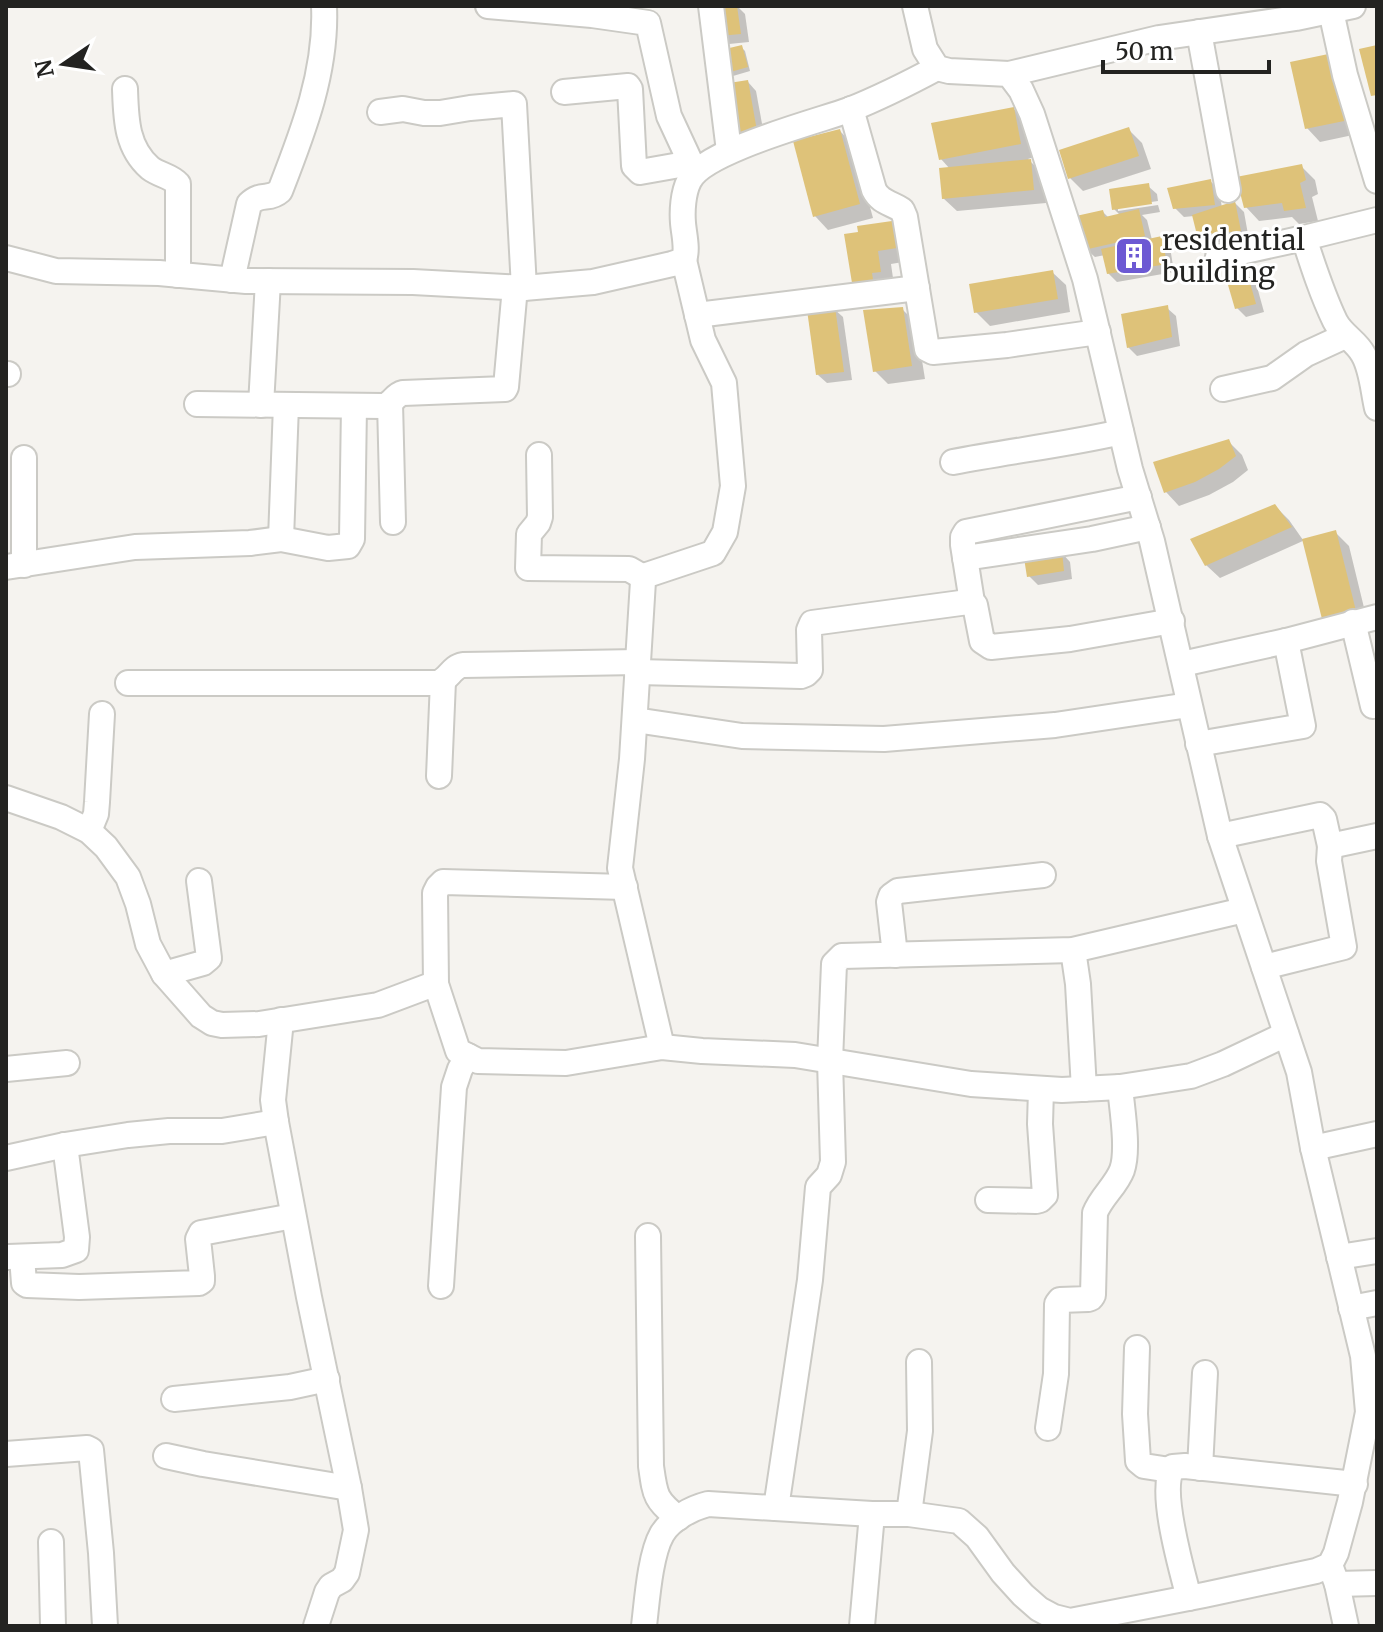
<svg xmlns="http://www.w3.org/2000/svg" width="1383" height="1632" font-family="Merriweather,serif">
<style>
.shadow{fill:#0003}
.building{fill:#dec279}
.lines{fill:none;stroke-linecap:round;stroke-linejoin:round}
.minor-casing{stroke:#cbcac5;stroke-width:28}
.minor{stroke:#fff;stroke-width:24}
.labels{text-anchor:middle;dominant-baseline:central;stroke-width:6;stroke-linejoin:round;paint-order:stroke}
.poi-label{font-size:28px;fill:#232321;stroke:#fff;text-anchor:start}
</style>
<rect width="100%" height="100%" fill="#f5f3ef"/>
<g class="shadow">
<polygon points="729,6 737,6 745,14 749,42 729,44 721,35"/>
<polygon points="741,47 745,51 750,71 733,76 729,72"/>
<polygon points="1351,68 1367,132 1320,142 1307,128"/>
<polygon points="748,82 756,91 765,140 747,142 739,133"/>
<polygon points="1014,109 1027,123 1034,157 1028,159 1044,175 1046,203 957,211 943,198 950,169 941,159"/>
<polygon points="1128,129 1142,143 1151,169 1083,191 1070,178"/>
<polygon points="840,131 853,145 873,218 828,230 815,216"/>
<polygon points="1301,166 1315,180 1318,194 1312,197 1318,221 1299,224 1292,217 1259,221 1246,207"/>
<polygon points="1210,181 1219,189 1222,208 1235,203 1244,212 1249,240 1207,243 1198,234 1194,216 1184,217 1175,208"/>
<polygon points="1148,186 1157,194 1158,201 1118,207 1118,211 1158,205 1160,212 1142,215 1147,220 1152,240 1161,238 1170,247 1174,272 1117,282 1108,273 1105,255 1095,257 1086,249 1103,212 1109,218 1120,215 1114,209"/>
<polygon points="892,223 905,236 909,261 891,264 894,285 868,301 847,236"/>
<polygon points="1052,272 1066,285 1070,312 990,326 976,312"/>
<polygon points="1247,275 1256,283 1264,312 1246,317 1237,308"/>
<polygon points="1167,308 1176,316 1180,346 1137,356 1128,347"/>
<polygon points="834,309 843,317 852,380 827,383 818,375"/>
<polygon points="902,309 916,323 925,379 888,384 875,371"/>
<polygon points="1228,441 1242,455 1248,470 1233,482 1209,495 1179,506 1166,492"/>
<polygon points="1275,506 1289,520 1303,540 1335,532 1349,546 1368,624 1338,632 1324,618 1305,540 1220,578 1206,565"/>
<polygon points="1062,553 1070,562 1072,579 1038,585 1029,576"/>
</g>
<g class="building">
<polygon points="715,6 737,6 741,34 719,36"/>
<polygon points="742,45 748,67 727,73 721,50"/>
<polygon points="1377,45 1377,95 1371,96 1359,49"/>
<polygon points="1338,52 1354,119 1305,129 1290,62"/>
<polygon points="748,80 757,131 737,134 729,83"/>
<polygon points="1014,107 1021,144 939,160 931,123"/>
<polygon points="1129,127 1139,156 1068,179 1059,150"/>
<polygon points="840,129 860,204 813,217 793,141"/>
<polygon points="1031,159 1034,190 942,199 939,168"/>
<polygon points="1302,164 1306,180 1300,183 1306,208 1284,211 1282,203 1244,208 1236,177"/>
<polygon points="1211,179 1215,205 1173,209 1167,188"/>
<polygon points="1149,183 1152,204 1112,210 1109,189"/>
<polygon points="1235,201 1241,231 1197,235 1192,215"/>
<polygon points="1139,209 1145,236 1084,250 1076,216 1103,210 1105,217"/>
<polygon points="892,221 897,248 878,251 881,272 872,273 874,286 853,289 844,234 858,232 857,226"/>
<polygon points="1162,236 1167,264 1107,274 1101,249"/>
<polygon points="1053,270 1058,299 974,313 969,284"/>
<polygon points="1247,272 1256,304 1235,309 1226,278"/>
<polygon points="1168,305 1172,337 1127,348 1121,314"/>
<polygon points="835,307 844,372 816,375 807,310"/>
<polygon points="903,307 912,366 873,372 863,310"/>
<polygon points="1229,439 1236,456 1219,469 1195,482 1164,493 1153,462"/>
<polygon points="1275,504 1292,527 1205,566 1190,539"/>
<polygon points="1336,530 1356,611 1322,619 1302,539"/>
<polygon points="1062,551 1064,571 1027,577 1024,558"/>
</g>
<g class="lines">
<g class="minor-casing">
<g id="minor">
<polyline points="488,6 592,15 648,23 669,116 695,172"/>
<polyline points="711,6 729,151"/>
<polyline points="1331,11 1345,75 1377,181"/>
<polyline points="1199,32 1228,190"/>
<polyline points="1009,74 1159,38 1296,18 1353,6"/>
<path d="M 125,89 C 126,118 126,147 150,168 C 159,175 171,176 178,184 L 178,275"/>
<polyline points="564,92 628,86 630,89 634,166 640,172 691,163"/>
<path d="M 851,109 L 874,190 C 880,202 891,203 902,210 L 905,217 L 927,349 L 933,352 L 1007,345 L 1098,332"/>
<polyline points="380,112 403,109 424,113 440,113 470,108 514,104 524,288"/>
<path d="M 1304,238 C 1313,266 1322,294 1335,321 C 1342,335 1356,341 1363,354 C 1372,369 1373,391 1377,408"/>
<polyline points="1218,257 1304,238 1377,220"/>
<path d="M 6,258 L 56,271 L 159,273 L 246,281 L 413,282 L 524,288 L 593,282 L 672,264 L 684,260 C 688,249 684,235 683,223 C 682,211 683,193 689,181 C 703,151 815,122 849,110 C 879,98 909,83 937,68"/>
<path d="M 232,280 L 249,204 C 261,192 269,201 280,191 C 303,132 327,71 324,6"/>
<polyline points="697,315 917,288"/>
<polyline points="6,374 8,374"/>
<polyline points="1223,389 1272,378 1306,354 1345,336"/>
<polyline points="390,403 393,522"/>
<path d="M 197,404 L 383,406 C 392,405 394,395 403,393 L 505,389 L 506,387 L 515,287"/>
<polyline points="261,405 268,281"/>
<polyline points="539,455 540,517 538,523 529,534 528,568 629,569 643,577"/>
<path d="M 953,462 C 1009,451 1065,445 1121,432"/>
<polyline points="281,539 286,405"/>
<polyline points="965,558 1092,539 1148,527"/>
<polyline points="24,565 24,458"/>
<polyline points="6,567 135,547 250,543 281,539 328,548 348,546 352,539 354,406"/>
<polyline points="972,602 963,545 963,537 966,532 1139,497"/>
<polyline points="1353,622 1373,706"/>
<polyline points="1182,664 1286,641 1377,617"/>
<polyline points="637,672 801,676 806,674 810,670 809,630 812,623 968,602 975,605 982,641 991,647 1070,639 1172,621"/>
<path d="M 128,683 L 437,683 C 449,680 451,667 463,665 L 638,662"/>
<polyline points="635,720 742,736 884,739 1055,725 1189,705"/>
<polyline points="1198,744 1303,726 1286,641"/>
<polyline points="439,776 443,681"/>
<polyline points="6,798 61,817 89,831 106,847 128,877 138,904 148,944 164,974 201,1016 212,1023 222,1025 259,1024 378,1005 434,984 437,987 458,1051 478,1061 566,1063 662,1047 702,1051 795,1055 971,1084 1062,1090 1120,1087 1191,1076 1223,1064 1286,1034"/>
<polyline points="89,831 96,814 97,802 102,714"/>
<polyline points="1220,836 1320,815 1324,819 1330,846 1377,836"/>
<polyline points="1073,950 1078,984 1084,1089"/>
<polyline points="895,955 889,902 891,896 898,891 1043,875"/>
<polyline points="1264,967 1344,947 1329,861 1330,846"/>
<polyline points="164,974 203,963 209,958 199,881"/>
<polyline points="436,985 435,893 438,887 443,882 625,887"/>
<polyline points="281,1020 273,1100 276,1122 309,1297 349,1488 356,1530 347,1573 342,1580 331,1586 327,1592 316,1626"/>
<polyline points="662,1047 620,868 632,759 643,581 643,577 647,575 713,553 725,532 733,486 724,383 703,340 684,260"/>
<polyline points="6,1069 67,1063"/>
<polyline points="1313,1148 1377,1134"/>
<polyline points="6,1158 65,1145 128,1135 169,1131 222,1131 276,1122"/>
<polyline points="988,1200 1036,1201 1040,1200 1045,1195 1040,1124 1041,1089"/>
<path d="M 648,1236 L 651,1466 C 655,1495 655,1500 678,1518"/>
<polyline points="8,1257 62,1255 76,1250 77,1237 65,1145"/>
<polyline points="22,1257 24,1283 27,1285 79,1287 199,1283 202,1281 202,1276 198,1239 201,1233 293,1216"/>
<polyline points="1339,1257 1377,1251"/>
<polyline points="441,1286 454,1087 460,1069 468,1056"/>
<polyline points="1351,1308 1377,1303"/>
<polyline points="1137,1348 1135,1414 1138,1461 1144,1466 1170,1470"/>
<polyline points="174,1399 290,1387 327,1379"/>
<path d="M 1048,1428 L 1056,1374 L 1057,1304 L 1060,1300 L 1088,1299 L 1091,1298 L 1093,1295 L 1095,1213 C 1101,1197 1116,1186 1122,1170 C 1129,1150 1122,1109 1120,1087"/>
<polyline points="6,1454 87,1448 91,1450 101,1553 105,1626"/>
<polyline points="166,1456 203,1464 349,1488"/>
<polyline points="1200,1468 1205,1373"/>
<polyline points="776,1508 810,1280 818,1187 829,1175 833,1162 830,1061 834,964 842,956 1073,950 1244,910"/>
<polyline points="909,1514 920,1431 919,1362"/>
<polyline points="51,1542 53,1626"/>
<polyline points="1330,1565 1337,1584 1346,1626"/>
<polyline points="1337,1584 1377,1583"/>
<path d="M 1189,1598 C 1182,1571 1158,1489 1173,1467 L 1185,1466 L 1355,1484"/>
<path d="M 644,1626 C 647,1601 650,1555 662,1534 C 671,1519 692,1508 708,1504 L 872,1514 L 909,1514 L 959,1521 L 977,1537 L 1003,1573 L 1023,1595 L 1039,1609 L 1054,1617 L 1070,1621 L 1204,1595 L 1316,1571 L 1330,1565 L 1336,1553 L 1350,1502 L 1368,1412 L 1363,1356 L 1313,1148 L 1299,1072 L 1220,836 L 1152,541 L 1130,469 L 1085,279 L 1032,114 L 1021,90 L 1009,74 L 949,71 L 937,68 L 925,49 L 915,6"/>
<polyline points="862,1626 872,1514"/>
</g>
</g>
<use href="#minor" class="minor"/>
</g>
<defs>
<g id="building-square" transform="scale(2)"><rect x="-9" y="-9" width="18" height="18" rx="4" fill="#6c59d3" stroke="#fff"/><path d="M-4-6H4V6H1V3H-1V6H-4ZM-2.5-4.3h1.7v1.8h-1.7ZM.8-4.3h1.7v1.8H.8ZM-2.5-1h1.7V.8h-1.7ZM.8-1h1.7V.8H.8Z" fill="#fff"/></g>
</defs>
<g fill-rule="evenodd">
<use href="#building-square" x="1134" y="256"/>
</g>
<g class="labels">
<g class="poi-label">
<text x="1162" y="240">residential<tspan x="1162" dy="32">building</tspan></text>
</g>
</g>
<rect width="1383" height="1632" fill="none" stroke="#232321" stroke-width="16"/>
<g transform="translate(64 64) rotate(257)" stroke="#ffffff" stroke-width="6" paint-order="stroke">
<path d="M0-6L14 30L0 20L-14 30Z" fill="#232321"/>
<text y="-12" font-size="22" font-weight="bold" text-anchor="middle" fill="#232321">N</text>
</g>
<path d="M1103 60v12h166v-12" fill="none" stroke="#232321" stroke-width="4"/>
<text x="1115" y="60" font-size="24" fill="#232321" stroke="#ffffff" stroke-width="6" paint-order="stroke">50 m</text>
</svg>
